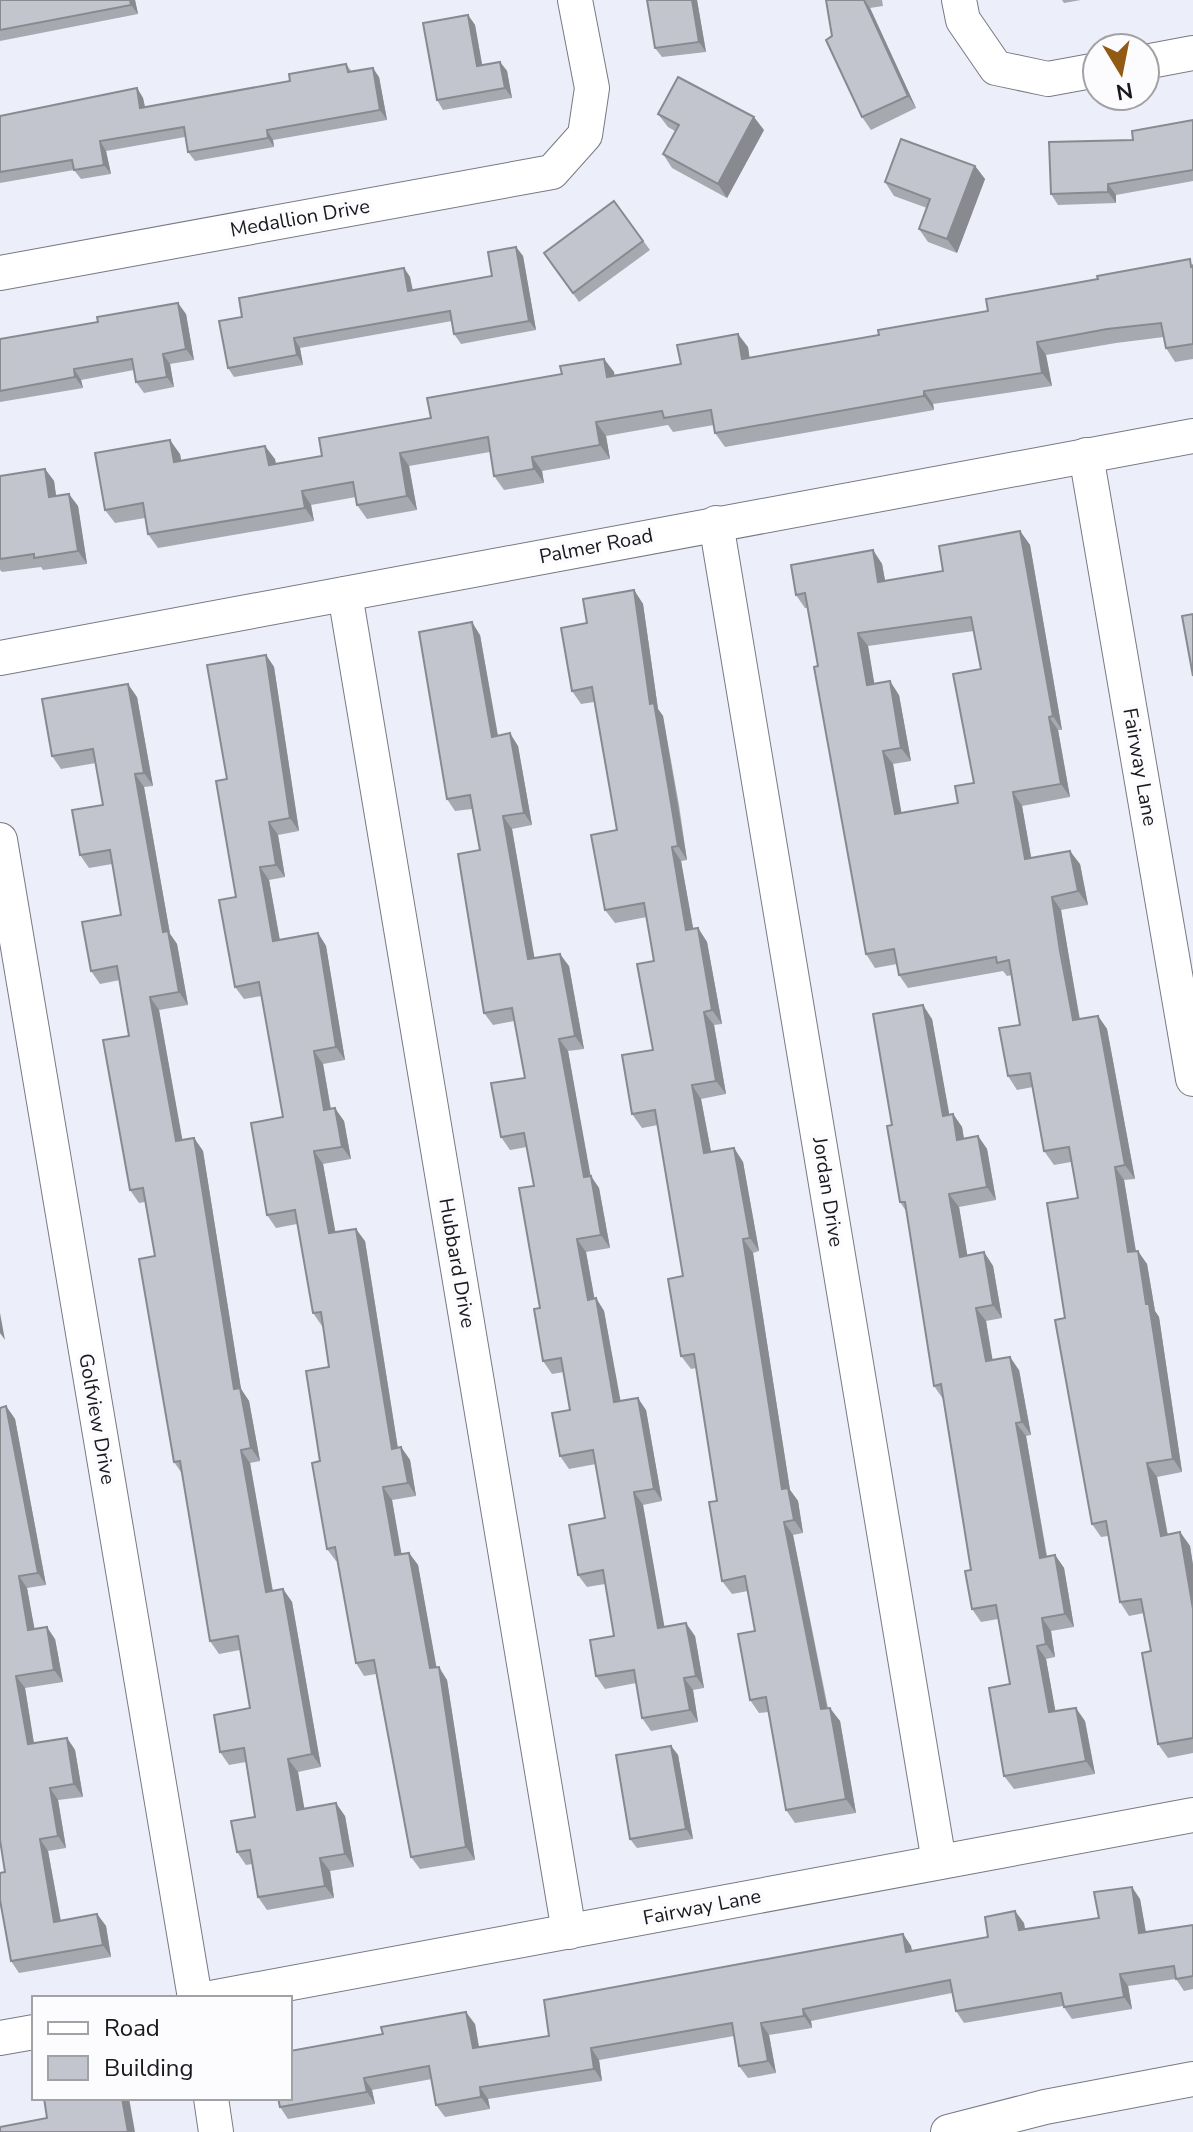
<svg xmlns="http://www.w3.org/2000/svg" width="1193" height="2132" font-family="'Nunito Sans',sans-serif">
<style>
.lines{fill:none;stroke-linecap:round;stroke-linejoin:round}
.minor-casing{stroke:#787a83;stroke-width:36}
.minor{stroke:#fff;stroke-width:34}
.wall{fill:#a7a9b1;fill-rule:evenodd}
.shaded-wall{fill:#888a90}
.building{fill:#c2c5ce;stroke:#888a90;stroke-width:2;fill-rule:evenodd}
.labels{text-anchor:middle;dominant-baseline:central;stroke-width:8;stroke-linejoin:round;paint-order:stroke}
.street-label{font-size:20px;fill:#191a1e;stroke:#fcfcff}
</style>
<rect width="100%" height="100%" fill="#eceff9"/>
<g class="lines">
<g class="minor-casing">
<g id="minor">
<polyline points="959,0 963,20 996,68 1048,79 1097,70"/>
<polyline points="1145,62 1193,53"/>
<polyline points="0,273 552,172 585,135 592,88 575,0"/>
<polyline points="1086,455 1193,1079"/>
<polyline points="716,523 939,1862"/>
<polyline points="345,594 569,1932"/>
<polyline points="0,658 1193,436"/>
<polyline points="0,840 195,1998"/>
<polyline points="211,1998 1193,1815"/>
<polyline points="0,2038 34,2032"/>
<polyline points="211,2098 216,2132"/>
<polyline points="948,2132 1045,2107 1193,2079"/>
</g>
</g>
<use href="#minor" class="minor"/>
</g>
<g class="wall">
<polygon points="0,0 135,0 138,14 0,41"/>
<polygon points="647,0 697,0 706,52 662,57 655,48"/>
<polygon points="826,0 882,0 883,6 870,8 916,108 871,130 862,117"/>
<polygon points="1062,0 1081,0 1064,3"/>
<polygon points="468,15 475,25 482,65 500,62 507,71 512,98 443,110 437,100"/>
<polygon points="346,64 352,72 379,77 387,120 273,140 274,147 195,161 188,152 185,137 106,151 111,174 81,179 74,170 0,183 0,116 137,88 143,98 145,107 290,81"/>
<polygon points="658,114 764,130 727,198 672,168 663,154 675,131 668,127"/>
<polygon points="1193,120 1193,181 1116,195 1116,203 1058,205 1051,194 1133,140"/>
<polygon points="975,166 985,179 957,253 928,242 919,229 927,208 894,196 885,182"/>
<polygon points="614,201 650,250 579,302 544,253"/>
<polygon points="516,247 523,256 536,330 461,344 454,334 452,321 300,348 303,365 234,377 228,368 242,317 404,268 410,277 413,290 492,276"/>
<polygon points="1193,264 1193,359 1175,362 1166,348 1164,337 1116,343 1046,355 1052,386 933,404 934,410 725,447 715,433 714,425 673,432 668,425 606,436 610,459 542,471 544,483 504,490 494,476 490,452 409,466 417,510 367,519 357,505 356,497 311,505 314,521 158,548 148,534 145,518 115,523 105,510 180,454 181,461 275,459 276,464 322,456 604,359 614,372 614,375 681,364 748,347 749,358 879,335"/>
<polygon points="186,314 194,360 170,364 174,387 144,393 136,382 134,370 81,380 83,388 0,402 0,339"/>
<polygon points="45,469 54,481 56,496 78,506 87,564 43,570 41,567 2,572 0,570 0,476"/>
<path d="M 1020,531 L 1030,545 L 1062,730 L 1058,730 L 1070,797 L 1022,806 L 1031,858 L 1080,864 L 1088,905 L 1061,910 L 1070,964 L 1080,1019 L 1098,1016 L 1107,1029 L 1135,1179 L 1124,1180 L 1136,1251 L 1147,1264 L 1155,1311 L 1159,1317 L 1182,1472 L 1157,1477 L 1168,1535 L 1180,1532 L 1190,1546 L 1193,1565 L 1193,1753 L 1168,1758 L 1158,1744 L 1151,1651 L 1144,1613 L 1129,1616 L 1120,1602 L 1108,1536 L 1101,1537 L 1092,1524 L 1065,1318 L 1078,1198 L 1071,1162 L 1054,1165 L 1044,1151 L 1033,1087 L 1017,1090 L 1008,1076 L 1020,1025 L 1012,975 L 1007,976 L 1003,971 L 908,988 L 899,975 L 897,964 L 875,968 L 866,954 L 808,608 L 805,608 L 796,595 L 873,550 L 882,564 L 885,581 L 943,571 ZM 974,631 L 981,669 L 974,783 L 958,803 L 901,813 L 893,764 L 911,761 L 899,695 L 874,684 L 868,646 Z"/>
<polygon points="634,590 643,604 658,709 663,716 679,805 687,860 681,861 693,929 698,928 707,942 722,1024 714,1025 726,1094 701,1099 711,1152 734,1148 743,1162 759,1251 753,1253 790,1490 798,1501 803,1533 793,1535 828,1708 840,1721 856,1813 795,1823 786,1810 768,1712 759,1713 750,1700 755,1631 748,1591 732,1594 722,1581 717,1501 696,1368 691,1369 681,1356 683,1276 658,1125 642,1128 632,1114 653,1050 654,961 647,917 615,923 605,910 617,830 594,702 581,704 572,691 587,623"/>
<polygon points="480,635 498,735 518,746 532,825 512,829 534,958 569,966 584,1049 568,1051 590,1176 599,1188 610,1248 586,1252 594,1298 596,1298 604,1311 620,1401 646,1410 662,1501 643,1505 664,1627 695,1636 704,1688 693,1690 698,1722 651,1731 642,1718 636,1683 605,1689 596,1676 614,1636 605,1584 587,1587 578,1575 605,1518 596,1464 569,1469 560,1456 570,1410 564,1372 552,1374 543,1361 534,1186 527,1147 510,1150 501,1137 525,1078 514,1021 493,1025 484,1013 480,850 472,809 455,811 447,799"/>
<polygon points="266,655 274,667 299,831 278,835 285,877 269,880 280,940 318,933 326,946 345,1060 323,1064 331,1109 344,1121 351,1159 323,1164 335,1232 365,1241 398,1448 401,1447 410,1460 416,1496 392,1500 401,1554 409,1553 418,1565 436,1667 447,1680 475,1860 420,1869 411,1857 376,1674 364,1676 356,1663 338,1561 336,1561 327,1549 320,1461 329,1367 323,1326 322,1326 313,1313 297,1224 276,1228 267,1215 283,1117 262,996 244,999 235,987 236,897 227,779"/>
<polygon points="137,697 153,786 144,787 170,934 177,944 188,1005 159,1010 182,1140 194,1138 203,1151 241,1389 249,1401 260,1461 250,1463 273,1591 283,1589 292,1602 321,1767 298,1772 304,1809 345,1816 354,1867 330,1871 334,1898 267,1910 258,1897 252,1864 246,1865 237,1852 255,1817 246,1762 229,1765 220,1752 250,1708 240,1650 219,1654 210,1641 183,1475 174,1462 155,1256 145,1202 139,1203 130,1190 129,1036 120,980 100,984 91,971 121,915 112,864 89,868 80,855 103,805 96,763 61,769 52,756"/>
<polygon points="932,1019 949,1115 953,1114 962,1127 964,1138 978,1136 987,1149 996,1200 959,1207 967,1255 984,1252 993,1266 1002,1318 986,1321 992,1360 1019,1370 1031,1435 1026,1436 1047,1556 1055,1555 1064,1568 1074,1627 1051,1631 1055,1657 1046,1659 1055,1711 1085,1721 1095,1774 1014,1789 1004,1776 1010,1684 998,1619 981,1622 972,1609 971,1570 943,1399 934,1386 906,1211 900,1202 892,1125"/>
<polygon points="6,1406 15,1419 46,1585 27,1588 34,1629 55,1639 63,1682 25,1688 34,1743 67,1738 75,1750 83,1797 58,1800 66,1848 48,1851 61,1921 97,1914 106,1926 111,1957 19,1973 11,1961 5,1872"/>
<polygon points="671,1746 678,1755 693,1839 637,1848 630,1839"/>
<polygon points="1140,1899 1146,1932 1193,1925 1193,1989 1184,1991 1176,1979 1128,1986 1132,2009 1072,2019 1063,2006 964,2023 956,2011 952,1993 811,2021 812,2028 769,2035 776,2073 748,2078 739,2066 734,2036 599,2060 602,2081 488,2099 490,2109 445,2117 436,2105 432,2079 372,2090 375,2104 288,2119 280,2107 383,2034 475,2024 479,2047 549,2036 903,1934 911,1946 912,1951 988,1937 1024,1923 1025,1930 1099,1918"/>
</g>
<g class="shaded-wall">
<polygon points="130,0 135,0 138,14 131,5"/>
<polygon points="692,0 697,0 706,52 699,42"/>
<polygon points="864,0 870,8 916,108 908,96"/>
<polygon points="468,15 475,25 484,75 477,66"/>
<polygon points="500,62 507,71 512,98 505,88"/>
<polygon points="373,68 379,77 387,120 380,110"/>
<polygon points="137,88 143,98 147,117 140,108"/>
<polygon points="754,117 764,130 727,198 718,184"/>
<polygon points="267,130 273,140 274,147 268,138"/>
<polygon points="100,141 106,151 111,174 104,165"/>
<polygon points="975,166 985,179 957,253 947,239"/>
<polygon points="1108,184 1116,195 1116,203 1108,192"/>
<polygon points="516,247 523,256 536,330 529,321"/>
<polygon points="404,268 410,277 414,300 408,291"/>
<polygon points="178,303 186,314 194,360 186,349"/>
<polygon points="738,334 748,347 752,373 742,359"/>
<polygon points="294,338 300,348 303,365 297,355"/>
<polygon points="1037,342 1046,355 1052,386 1042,373"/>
<polygon points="163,354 170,364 174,387 167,377"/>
<polygon points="604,359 614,372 617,390 607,377"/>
<polygon points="74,369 81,380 83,388 75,377"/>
<polygon points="924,391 933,404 934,410 924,396"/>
<polygon points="596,422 606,436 610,459 600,445"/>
<polygon points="170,440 180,454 184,475 174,462"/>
<polygon points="265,446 275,459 278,479 269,465"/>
<polygon points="400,453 409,466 417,510 407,496"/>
<polygon points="532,457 542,471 544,483 534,469"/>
<polygon points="45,469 54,481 58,509 49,497"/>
<polygon points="302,491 311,505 314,521 305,508"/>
<polygon points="69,494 78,506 87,564 78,551"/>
<polygon points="1020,531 1030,545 1062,730 1053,716"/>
<polygon points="873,550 882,564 888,596 878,582"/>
<polygon points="634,590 643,604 658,709 663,716 687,860 678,846 650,704"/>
<polygon points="472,622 480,635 500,749 492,737"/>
<polygon points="858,633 868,646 877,699 867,685"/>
<polygon points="266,655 274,667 299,831 290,818"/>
<polygon points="890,681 899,695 911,761 901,748"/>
<polygon points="128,684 137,697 153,786 144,773"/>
<polygon points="1049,717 1058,730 1070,797 1061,784"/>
<polygon points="510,733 518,746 532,825 524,813"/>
<polygon points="883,751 893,764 904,827 895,814"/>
<polygon points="135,774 144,787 170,934 177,944 188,1005 179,992 163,932"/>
<polygon points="1013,792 1022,806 1034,873 1025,859"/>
<polygon points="503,816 512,829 537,972 528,959"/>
<polygon points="269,822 278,835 285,877 276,865"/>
<polygon points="672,847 681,861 696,944 686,930"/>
<polygon points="1070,851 1080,864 1088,905 1078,891"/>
<polygon points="260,867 269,880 282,953 273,941"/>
<polygon points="1052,897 1061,910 1082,1034 1073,1020"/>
<polygon points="698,928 707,942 722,1024 712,1010"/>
<polygon points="318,933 326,946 345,1060 336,1047"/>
<polygon points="560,954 569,966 584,1049 575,1036"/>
<polygon points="150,997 159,1010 185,1154 176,1141"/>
<polygon points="923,1005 932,1019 952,1129 943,1116"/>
<polygon points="704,1012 714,1025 726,1094 716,1081"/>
<polygon points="1098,1016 1107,1029 1135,1179 1125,1165"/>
<polygon points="559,1039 568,1051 593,1189 584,1177"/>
<polygon points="314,1051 323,1064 333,1123 324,1110"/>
<polygon points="692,1085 701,1099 714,1167 704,1153"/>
<polygon points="335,1108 344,1121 351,1159 342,1147"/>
<polygon points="953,1114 962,1127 966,1153 957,1140"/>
<polygon points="978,1136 987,1149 996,1200 987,1187"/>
<polygon points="194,1138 203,1151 241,1389 249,1401 260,1461 251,1448 234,1389"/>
<polygon points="734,1148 743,1162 759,1251 750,1238"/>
<polygon points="314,1151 323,1164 338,1246 329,1233"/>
<polygon points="1115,1167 1124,1180 1138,1265 1128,1252"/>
<polygon points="591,1176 599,1188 610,1248 601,1235"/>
<polygon points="949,1194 959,1207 970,1270 960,1257"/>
<polygon points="356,1229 365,1241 400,1462 392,1449"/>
<polygon points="577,1239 586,1252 597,1312 588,1300"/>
<polygon points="743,1239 753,1253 790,1490 798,1501 803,1533 794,1520 782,1489"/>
<polygon points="1138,1251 1147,1264 1155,1311 1159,1317 1182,1472 1173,1459"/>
<polygon points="984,1252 993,1266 1002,1318 993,1305"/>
<polygon points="596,1298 604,1311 623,1414 614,1402"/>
<polygon points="976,1308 986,1321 995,1374 986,1361"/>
<polygon points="0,1313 5,1340 0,1333"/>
<polygon points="1010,1357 1019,1370 1031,1435 1022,1422"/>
<polygon points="638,1398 646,1410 662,1501 654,1489"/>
<polygon points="6,1406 15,1419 46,1585 38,1573"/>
<polygon points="1016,1423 1026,1436 1049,1571 1040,1558"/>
<polygon points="401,1447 410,1460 416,1496 408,1483"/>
<polygon points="241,1450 250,1463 275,1605 266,1592"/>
<polygon points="1147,1463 1157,1477 1170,1549 1161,1536"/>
<polygon points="383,1487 392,1500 404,1568 395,1555"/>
<polygon points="634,1492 643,1505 667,1641 658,1628"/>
<polygon points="784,1522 793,1535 830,1723 821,1709"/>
<polygon points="1180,1532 1190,1546 1193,1565 1193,1609"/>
<polygon points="409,1553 418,1565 439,1681 430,1668"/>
<polygon points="1055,1555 1064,1568 1074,1627 1065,1614"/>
<polygon points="19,1576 27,1588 37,1642 28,1630"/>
<polygon points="283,1589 292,1602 321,1767 312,1754"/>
<polygon points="1042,1618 1051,1631 1055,1657 1046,1644"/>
<polygon points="686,1623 695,1636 704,1688 696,1676"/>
<polygon points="47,1627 55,1639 63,1682 54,1670"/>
<polygon points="1037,1646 1046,1659 1058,1725 1049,1712"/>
<polygon points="439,1667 447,1680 475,1860 466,1847"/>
<polygon points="16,1676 25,1688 36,1757 28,1744"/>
<polygon points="684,1678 693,1690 698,1722 690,1710"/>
<polygon points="830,1708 840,1721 856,1813 846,1799"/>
<polygon points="1076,1708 1085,1721 1095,1774 1086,1761"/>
<polygon points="67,1738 75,1750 83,1797 74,1784"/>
<polygon points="671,1746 678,1755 693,1839 686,1829"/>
<polygon points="288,1759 298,1772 307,1823 297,1810"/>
<polygon points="50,1788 58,1800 66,1848 58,1836"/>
<polygon points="336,1803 345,1816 354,1867 345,1854"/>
<polygon points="40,1839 48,1851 63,1934 54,1922"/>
<polygon points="320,1858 330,1871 334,1898 325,1886"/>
<polygon points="1132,1887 1140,1899 1148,1945 1139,1933"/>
<polygon points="1015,1911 1024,1923 1027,1942 1019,1930"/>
<polygon points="97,1914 106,1926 111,1957 103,1945"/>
<polygon points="903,1934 911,1946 914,1964 906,1952"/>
<polygon points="1120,1974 1128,1986 1132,2009 1124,1997"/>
<polygon points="803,2009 811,2021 812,2028 804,2016"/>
<polygon points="466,2012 475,2024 481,2060 473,2048"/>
<polygon points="761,2023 769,2035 776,2073 768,2061"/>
<polygon points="591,2048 599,2060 602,2081 594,2069"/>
<polygon points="364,2078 372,2090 375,2104 367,2092"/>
<polygon points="480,2087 488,2099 490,2109 481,2097"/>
<polygon points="122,2098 129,2098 135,2132 128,2132"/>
</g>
<g class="building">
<polygon points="0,0 130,0 131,5 0,30"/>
<polygon points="647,0 692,0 699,42 655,48"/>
<polygon points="826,0 864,0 908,96 862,117 826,40 832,36"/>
<polygon points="468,15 477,66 500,62 505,88 437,100 423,23"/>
<polygon points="346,64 348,72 373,68 380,110 267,130 268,138 188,152 184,127 100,141 104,165 74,170 72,160 0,172 0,116 137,88 140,108 290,81 289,74"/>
<polygon points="678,77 754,117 718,184 663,154 679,125 658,114"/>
<polygon points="1193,120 1193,170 1108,184 1108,192 1051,194 1049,142 1133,140 1132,131"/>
<polygon points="901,139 975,166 947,239 919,229 930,199 885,182"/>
<polygon points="614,201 643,241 573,293 544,253"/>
<polygon points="516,247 529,321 454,334 450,311 294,338 297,355 228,368 219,321 242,317 239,298 404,268 408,291 492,276 488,252"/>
<polygon points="1190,259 1191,267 1193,266 1193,344 1166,348 1161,323 1107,329 1037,342 1042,373 924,391 924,396 715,433 711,410 664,418 662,411 596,422 600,445 532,457 534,469 494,476 488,437 400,453 407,496 357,505 353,482 302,491 305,508 148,534 143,503 105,510 95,453 170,440 174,462 265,446 269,465 322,456 319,438 431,418 427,398 562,374 560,366 604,359 607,377 681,364 677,345 738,334 742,359 879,335 878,330 988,311 986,299 1098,279 1097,276"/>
<polygon points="178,303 186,349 163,354 167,377 136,382 132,359 74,369 75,377 0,391 0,339 98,322 97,317"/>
<polygon points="45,469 49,497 69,494 78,551 34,558 34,554 0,559 0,476"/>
<path d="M 1020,531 L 1053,716 L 1049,717 L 1061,784 L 1013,792 L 1025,859 L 1070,851 L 1078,891 L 1052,897 L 1060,951 L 1073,1020 L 1098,1016 L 1125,1165 L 1115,1167 L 1128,1252 L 1138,1251 L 1146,1304 L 1149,1304 L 1173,1459 L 1147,1463 L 1161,1536 L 1180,1532 L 1193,1609 L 1193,1738 L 1158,1744 L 1142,1653 L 1151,1651 L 1141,1599 L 1120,1602 L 1106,1521 L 1092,1524 L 1055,1320 L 1065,1318 L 1047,1203 L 1078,1198 L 1069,1147 L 1044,1151 L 1030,1073 L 1008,1076 L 999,1028 L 1020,1025 L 1009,960 L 997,963 L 996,957 L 899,975 L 894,949 L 866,954 L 814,667 L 818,666 L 805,593 L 796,595 L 791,565 L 873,550 L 878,582 L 943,571 L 939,546 ZM 971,617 L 981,669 L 953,674 L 974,783 L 955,786 L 958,803 L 895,814 L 883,751 L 901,748 L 890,681 L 867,685 L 858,633 Z"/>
<polygon points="634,590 650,704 654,703 669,791 678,846 672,847 686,930 698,928 712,1010 704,1012 716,1081 692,1085 704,1153 734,1148 750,1238 743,1239 782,1489 788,1488 794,1520 784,1522 821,1709 830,1708 846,1799 786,1810 766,1697 750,1700 738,1634 755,1631 745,1576 722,1581 709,1502 717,1501 694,1354 681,1356 668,1279 683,1276 655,1110 632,1114 622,1055 653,1050 637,964 654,961 644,903 605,910 591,835 617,830 592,687 572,691 561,628 587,623 583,599"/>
<polygon points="1193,614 1193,676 1182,616"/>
<polygon points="472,622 492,737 510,733 524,813 503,816 528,959 560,954 575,1036 559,1039 584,1177 591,1176 601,1235 577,1239 588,1300 596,1298 614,1402 638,1398 654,1489 634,1492 658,1628 686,1623 696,1676 684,1678 690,1710 642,1718 634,1670 596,1676 590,1640 614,1636 603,1570 578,1575 569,1525 605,1518 593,1450 560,1456 552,1413 570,1410 561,1358 543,1361 534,1309 540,1308 519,1188 534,1186 524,1133 501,1137 491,1083 525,1078 512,1008 484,1013 458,854 480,850 470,795 447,799 419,632"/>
<polygon points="266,655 290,818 269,822 276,865 260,867 273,941 318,933 336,1047 314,1051 324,1110 335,1108 342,1147 314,1151 329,1233 356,1229 392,1449 401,1447 408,1483 383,1487 395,1555 409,1553 430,1668 439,1667 466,1847 411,1857 374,1660 356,1663 335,1547 327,1549 312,1463 320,1461 306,1371 329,1367 321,1312 313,1313 295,1210 267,1215 251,1123 283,1117 259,982 235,987 219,900 236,897 216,781 227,779 207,665"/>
<polygon points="128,684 144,773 135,774 163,932 168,931 179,992 150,997 176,1141 194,1138 234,1389 240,1388 251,1448 241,1450 266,1592 283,1589 312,1754 288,1759 297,1810 336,1803 345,1854 320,1858 325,1886 258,1897 250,1850 237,1852 231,1821 255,1817 244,1748 220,1752 214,1715 250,1708 238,1636 210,1641 180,1461 174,1462 139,1259 155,1256 143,1188 130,1190 103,1040 129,1036 117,966 91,971 82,922 121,915 110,850 80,855 72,810 103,805 93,749 52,756 42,699"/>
<polygon points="923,1005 943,1116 953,1114 957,1140 978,1136 987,1187 949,1194 960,1257 984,1252 993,1305 976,1308 986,1361 1010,1357 1022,1422 1016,1423 1040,1558 1055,1555 1065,1614 1042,1618 1046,1644 1037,1646 1049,1712 1076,1708 1086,1761 1004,1776 989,1688 1010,1684 996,1605 972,1609 965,1571 971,1570 941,1384 934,1386 905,1202 900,1202 887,1126 892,1125 873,1014"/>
<polygon points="6,1406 38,1573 19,1576 28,1630 47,1627 54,1670 16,1676 28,1744 67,1738 74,1784 50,1788 58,1836 40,1839 54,1922 97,1914 103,1945 11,1961 0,1900 0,1873 5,1872 0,1840 0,1408"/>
<polygon points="671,1746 686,1829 630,1839 616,1755"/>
<polygon points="1132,1887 1139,1933 1193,1925 1193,1976 1176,1979 1174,1966 1120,1974 1124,1997 1064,2007 1061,1993 956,2011 950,1980 803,2009 804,2016 761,2023 768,2061 739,2066 732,2023 591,2048 594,2069 480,2087 481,2097 436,2105 429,2066 364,2078 367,2092 280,2107 278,2098 290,2098 290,2051 383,2034 381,2027 466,2012 473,2048 549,2036 544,2000 903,1934 906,1952 988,1937 985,1917 1015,1911 1019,1930 1099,1918 1094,1892"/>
<polygon points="44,2098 122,2098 128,2132 0,2132 0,2127 47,2118"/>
</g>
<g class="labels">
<g class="street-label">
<text transform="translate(300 218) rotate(-10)">Medallion Drive</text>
<text transform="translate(596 546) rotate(-11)">Palmer Road</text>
<text transform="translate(1140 767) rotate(80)">Fairway Lane</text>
<text transform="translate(828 1192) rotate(81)">Jordan Drive</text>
<text transform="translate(457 1263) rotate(80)">Hubbard Drive</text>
<text transform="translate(97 1419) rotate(80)">Golfview Drive</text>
<text transform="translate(702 1907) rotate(-11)">Fairway Lane</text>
</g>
</g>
<rect x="32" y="1996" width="260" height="104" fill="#fcfcff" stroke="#a1a2a5" stroke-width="2"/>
<rect x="48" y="2022" width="40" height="12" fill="#ffffff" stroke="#a1a2a5" stroke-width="2"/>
<text x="104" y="2036" font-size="24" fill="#191a1e">Road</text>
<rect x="48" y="2056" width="40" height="24" fill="#c2c5ce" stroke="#a1a2a5" stroke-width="2"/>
<text x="104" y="2076" font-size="24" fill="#191a1e">Building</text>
<g transform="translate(1121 72) rotate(170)"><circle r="38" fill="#fcfcff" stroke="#a1a2a5" stroke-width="2"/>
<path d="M0-6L14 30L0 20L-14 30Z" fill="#925a12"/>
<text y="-12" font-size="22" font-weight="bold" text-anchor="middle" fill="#191a1e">N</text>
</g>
</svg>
